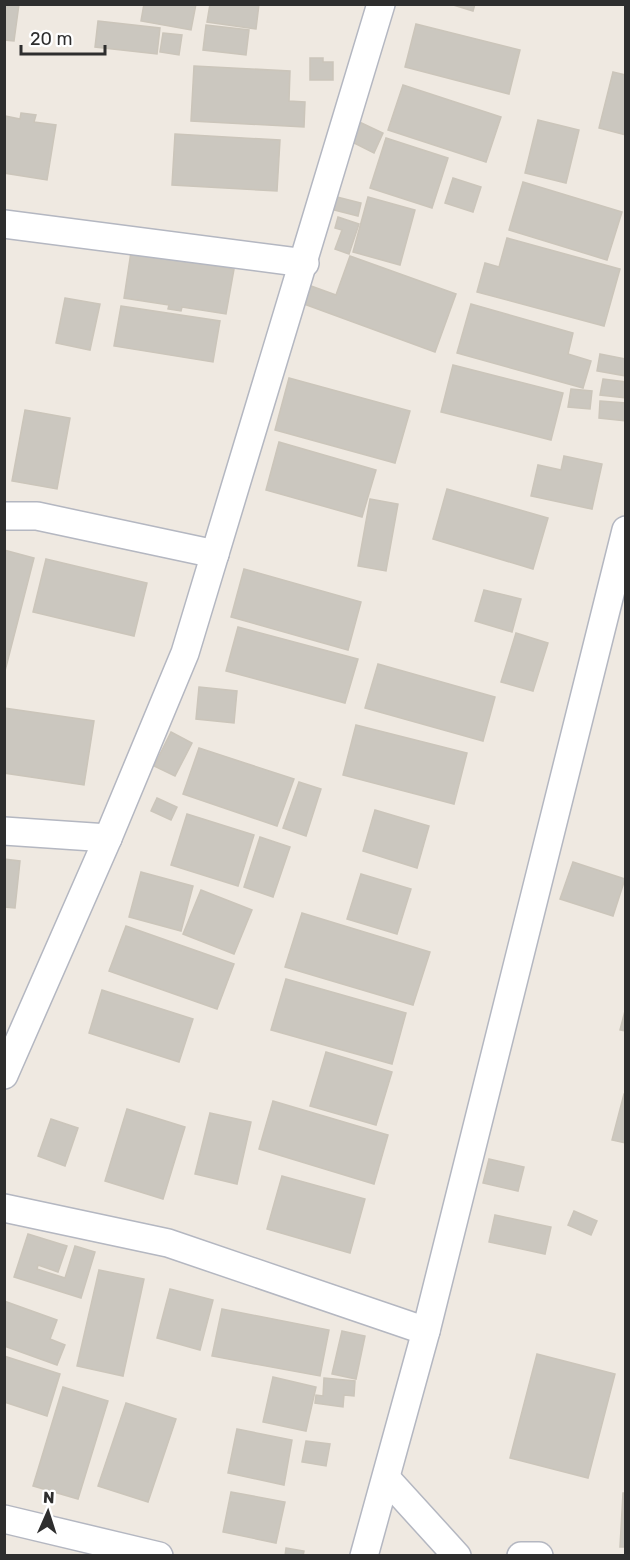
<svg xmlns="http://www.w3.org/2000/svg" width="630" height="1560" font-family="Rubik,sans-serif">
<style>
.building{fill:#cbc7bf;stroke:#cbc5ba;stroke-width:1.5}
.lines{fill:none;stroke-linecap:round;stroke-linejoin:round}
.street-casing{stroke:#b4b7c1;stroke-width:30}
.street{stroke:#fff;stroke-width:27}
</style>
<rect width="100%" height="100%" fill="#efe9e1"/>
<g class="building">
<polygon points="4,4 19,4 14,41 4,40"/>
<polygon points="144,4 196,4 191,30 141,21"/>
<polygon points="210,4 259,4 256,29 207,22"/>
<polygon points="450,4 475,4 473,11"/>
<polygon points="98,21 160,28 157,54 95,47"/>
<polygon points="416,24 520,50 509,94 405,67"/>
<polygon points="206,25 249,30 246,55 203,50"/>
<polygon points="163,33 182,35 179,55 160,52"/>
<polygon points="310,58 323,58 323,62 333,62 333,80 310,80"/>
<polygon points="194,66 290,71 289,101 305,102 304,127 191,121"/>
<polygon points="613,72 626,75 626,135 599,128"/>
<polygon points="403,85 501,117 486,162 388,130"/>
<polygon points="21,113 36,115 34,122 56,125 47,180 4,173 5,116 20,119"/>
<polygon points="353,119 383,133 374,153 344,138"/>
<polygon points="538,120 579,130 566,183 525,173"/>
<polygon points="175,134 280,140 277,191 172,185"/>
<polygon points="386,138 448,158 432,208 370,188"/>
<polygon points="453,178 481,187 473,212 445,203"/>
<polygon points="523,182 622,212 607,260 509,230"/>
<polygon points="337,197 361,203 358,216 334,210"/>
<polygon points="368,197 415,210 400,265 353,252"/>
<polygon points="338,217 359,224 349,254 335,249 342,230 335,228"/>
<polygon points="507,238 620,269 604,326 477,292 485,263 499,267"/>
<polygon points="131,252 234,269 226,314 182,307 181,311 168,309 169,305 124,298"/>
<polygon points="350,256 456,294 435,352 304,304 311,286 336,295"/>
<polygon points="65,298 100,304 90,350 56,343"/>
<polygon points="471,304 573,333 568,354 591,361 583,388 457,353"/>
<polygon points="121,306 220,321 213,362 114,346"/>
<polygon points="600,354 626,359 626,376 597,371"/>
<polygon points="453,365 563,393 551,440 441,412"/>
<polygon points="289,378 410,411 395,463 275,430"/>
<polygon points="603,379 626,382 626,398 600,395"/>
<polygon points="571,389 592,391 590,409 568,407"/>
<polygon points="600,401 626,403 626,421 599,418"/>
<polygon points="25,410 70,418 57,489 12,481"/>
<polygon points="279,442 376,470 362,517 266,490"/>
<polygon points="564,456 602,464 592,509 531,496 538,465 561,470"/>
<polygon points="447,489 548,518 533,569 433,539"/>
<polygon points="370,499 398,504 386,571 358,566"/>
<polygon points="4,550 34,558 5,671 4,671"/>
<polygon points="46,559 147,583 134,636 33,612"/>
<polygon points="244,569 361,602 348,650 231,617"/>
<polygon points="484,590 521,599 512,632 475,621"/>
<polygon points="238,627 358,659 345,703 226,671"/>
<polygon points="516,633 548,643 533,691 501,682"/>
<polygon points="378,664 495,697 483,741 365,708"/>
<polygon points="199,687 237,691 234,723 196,719"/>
<polygon points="4,708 94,721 84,785 4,773"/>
<polygon points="356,725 467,753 454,804 343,775"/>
<polygon points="171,732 192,743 175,776 154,766"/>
<polygon points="199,748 294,779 277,826 183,794"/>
<polygon points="299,782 321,789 306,836 283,828"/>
<polygon points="157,798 177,807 171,820 151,811"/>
<polygon points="375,810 429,826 417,868 363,851"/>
<polygon points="187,814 254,835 238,886 171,865"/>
<polygon points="260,837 290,847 273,897 244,887"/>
<polygon points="4,859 20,861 15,908 4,907"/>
<polygon points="573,862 625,879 613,916 560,899"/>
<polygon points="141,872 193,886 181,931 129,917"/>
<polygon points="361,874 411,889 397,934 347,919"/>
<polygon points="201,890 252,910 234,954 183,934"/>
<polygon points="302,913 430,952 413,1005 285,967"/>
<polygon points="126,926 234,964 217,1009 109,971"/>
<polygon points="286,979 406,1013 392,1064 271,1030"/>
<polygon points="102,990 193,1019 179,1062 89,1033"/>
<polygon points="626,1007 626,1031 620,1030"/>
<polygon points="326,1052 392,1072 376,1125 310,1106"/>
<polygon points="624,1094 626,1094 626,1143 612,1140"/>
<polygon points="273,1101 388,1135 374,1184 259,1149"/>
<polygon points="127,1109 185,1127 163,1199 105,1181"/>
<polygon points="210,1113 251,1122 237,1184 195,1174"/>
<polygon points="51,1119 78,1128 65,1166 38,1156"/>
<polygon points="489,1159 524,1167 518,1191 483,1183"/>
<polygon points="282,1176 365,1199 350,1253 267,1229"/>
<polygon points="574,1211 597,1221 591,1235 568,1225"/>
<polygon points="495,1215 551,1227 545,1254 489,1242"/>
<polygon points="28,1234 67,1246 58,1272 38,1265 37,1269 65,1278 75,1246 95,1252 81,1298 14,1277"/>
<polygon points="99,1270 144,1279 123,1376 77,1366"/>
<polygon points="170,1289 213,1300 200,1350 157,1338"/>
<polygon points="4,1301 57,1320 50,1339 65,1345 57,1365 4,1346"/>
<polygon points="222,1309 329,1330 320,1376 212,1356"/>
<polygon points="342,1331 365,1336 356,1379 332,1374"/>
<polygon points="537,1354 615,1374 588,1478 510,1458"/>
<polygon points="4,1356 60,1374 47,1416 4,1402"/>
<polygon points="273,1377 316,1387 306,1431 263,1422"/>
<polygon points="324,1378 355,1381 354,1396 344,1395 343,1407 315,1403 316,1395 323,1396"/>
<polygon points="63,1387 108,1401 78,1499 33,1486"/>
<polygon points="126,1403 176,1419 148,1502 98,1486"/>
<polygon points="237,1429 292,1440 284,1485 228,1473"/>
<polygon points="306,1441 330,1444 326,1466 302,1462"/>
<polygon points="231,1492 285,1502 276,1543 223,1532"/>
<polygon points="623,1493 626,1493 626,1547 620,1547"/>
<polygon points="286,1548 304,1551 303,1556 285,1556"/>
</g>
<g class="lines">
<g class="street-casing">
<g id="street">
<polyline points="4,224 305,263"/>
<polyline points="4,516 37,516 215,554"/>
<polyline points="4,831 108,838"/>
<polyline points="4,1075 108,838 185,653 381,4"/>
<polyline points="4,1208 168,1243 426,1331"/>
<polyline points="387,1479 457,1556"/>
<polyline points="4,1519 159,1556"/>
<polyline points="364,1556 426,1331 626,530"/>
<polyline points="521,1556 539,1556"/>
</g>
</g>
<use href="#street" class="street"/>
</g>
<rect width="630" height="1560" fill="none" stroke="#2e2e2e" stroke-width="12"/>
<g transform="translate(48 1512) rotate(3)" stroke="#ffffff" stroke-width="4.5" paint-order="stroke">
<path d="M0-4.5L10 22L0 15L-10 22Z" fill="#2e2e2e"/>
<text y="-9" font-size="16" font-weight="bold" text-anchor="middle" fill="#2e2e2e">N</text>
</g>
<path d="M21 45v9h84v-9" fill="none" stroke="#2e2e2e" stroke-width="3"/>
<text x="30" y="45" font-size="18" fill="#2e2e2e" stroke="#ffffff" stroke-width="4.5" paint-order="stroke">20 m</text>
</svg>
